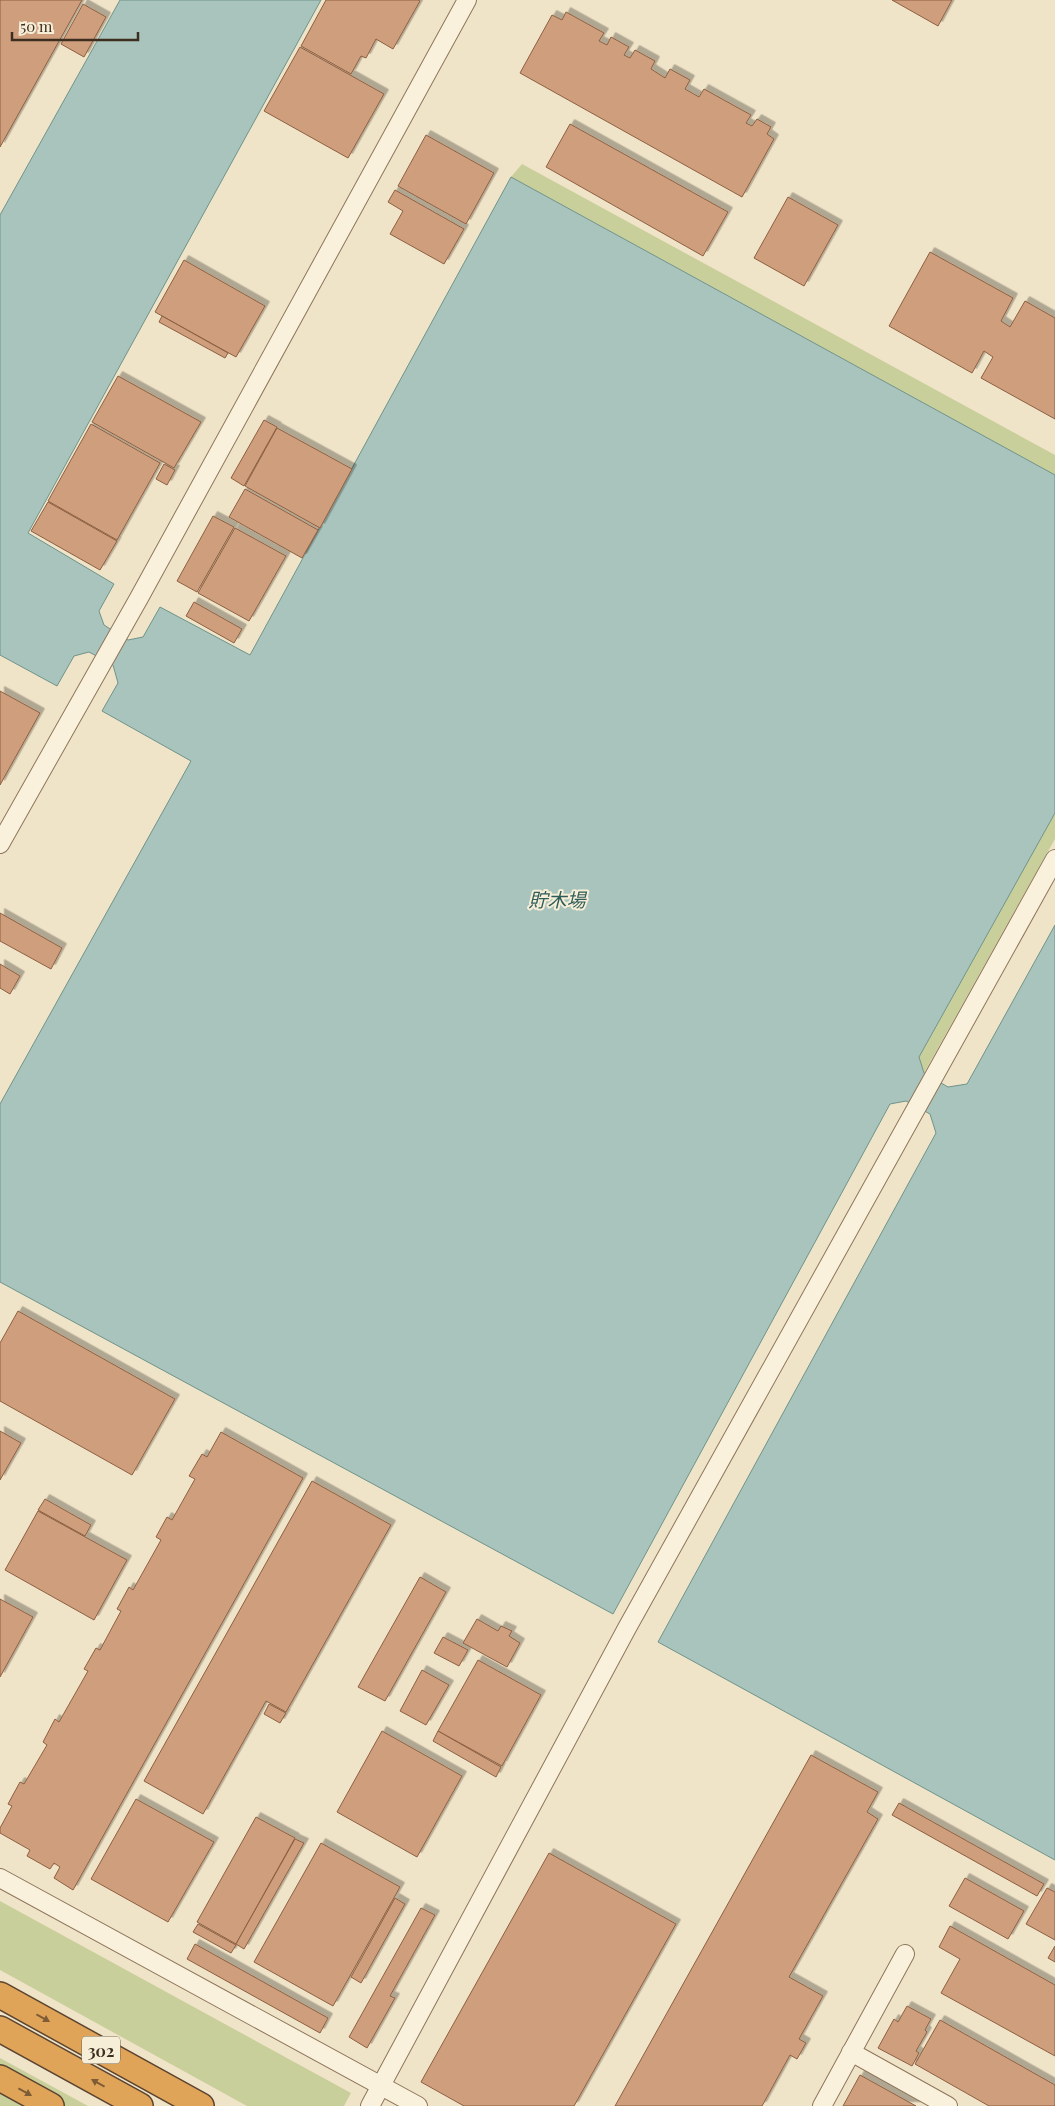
<svg xmlns="http://www.w3.org/2000/svg" width="1055" height="2106" font-family="'Playfair Display','Noto Sans JP',serif">
<style>
.green{fill:#c9cf9b}
.water{fill:#a9c4bc;stroke:#6f938a}
.building{fill:#cf9f7d;stroke:#8d5f41;filter:url(#shadow)}
.lines{fill:none;stroke-linecap:round;stroke-linejoin:round}
.minor-casing{stroke:#8d765c;stroke-width:20}
.highway-casing{stroke:#5b4430;stroke-width:28}
.minor{stroke:#faf1dc;stroke-width:18}
.highway{stroke:#e0a458;stroke-width:25}
.oneway{fill:#7e5d36}
.labels{text-anchor:middle;dominant-baseline:central;stroke-width:4;stroke-linejoin:round;paint-order:stroke}
.shield{fill:#f7eed8;stroke:#756857;stroke-width:1}
.shield-label{font-size:16px;font-weight:bold;fill:#3d2e20}
.water-label{font-size:19px;font-style:italic;fill:#2f5d5a;stroke:#f7eed8}
</style>
<defs>
<filter id="shadow"><feDropShadow dx="4.5" dy="-4.5" stdDeviation="0" flood-color="#0004"/></filter>
</defs>
<rect width="100%" height="100%" fill="#f0e4c8"/>
<g class="green">
<polygon points="522,164 1055,455 1055,475 511,177"/>
<polygon points="1055,813 1055,839 924,1073 919,1057"/>
<polygon points="0,1901 351,2093 344,2106 247,2106 0,1970"/>
<polygon points="0,2058 88,2106 0,2106"/>
</g>
<polygon class="water" points="120,0 321,0 28,533 114,584 99,611 104,625 128,640 143,637 160,607 250,655 511,177 1055,475 1055,813 919,1057 924,1073 948,1087 967,1084 1055,925 1055,1860 658,1642 936,1133 930,1114 906,1101 890,1104 613,1614 0,1282 0,1104 191,761 102,711 118,683 113,665 89,652 74,656 57,686 0,655 0,215"/>
<g class="building">
<polygon points="0,0 82,0 0,147"/>
<polygon points="326,0 418,0 420,1 393,49 376,39 366,58 361,56 351,74 301,46"/>
<polygon points="892,0 952,0 938,26"/>
<polygon points="83,4 106,17 84,57 61,44"/>
<polygon points="566,12 604,33 599,41 607,45 611,37 629,47 624,55 630,58 635,50 655,61 651,69 665,78 670,69 690,80 685,89 699,97 704,89 751,115 746,123 752,126 757,119 771,127 767,134 774,139 742,197 520,73 552,15 562,20"/>
<polygon points="300,47 384,94 348,158 264,111"/>
<polygon points="570,124 728,212 703,256 546,167"/>
<polygon points="426,135 494,173 466,224 398,186"/>
<polygon points="395,190 464,229 444,264 390,234 403,211 388,202"/>
<polygon points="788,197 838,225 804,286 754,258"/>
<polygon points="930,252 1013,298 1001,321 1010,327 1025,301 1055,318 1055,419 981,378 993,357 984,351 972,373 889,326"/>
<polygon points="184,260 265,306 236,357 155,312"/>
<polygon points="162,316 228,353 225,358 159,322"/>
<polygon points="118,376 201,422 174,468 92,422"/>
<polygon points="264,420 277,427 244,486 231,478"/>
<polygon points="91,424 160,463 117,540 48,501"/>
<polygon points="277,428 352,469 320,528 245,486"/>
<polygon points="164,464 175,470 167,485 156,479"/>
<polygon points="245,489 318,530 302,558 229,517"/>
<polygon points="48,502 117,541 100,570 31,531"/>
<polygon points="213,516 234,527 197,592 177,581"/>
<polygon points="235,528 286,556 249,621 198,593"/>
<polygon points="194,602 242,629 234,643 186,616"/>
<polygon points="0,691 40,713 0,785"/>
<polygon points="0,913 62,948 51,969 0,941"/>
<polygon points="0,964 20,976 10,994 0,988"/>
<polygon points="18,1311 175,1399 132,1475 0,1401 0,1343"/>
<polygon points="0,1431 21,1443 0,1480"/>
<polygon points="221,1432 303,1478 73,1890 54,1878 60,1867 54,1863 50,1869 27,1856 30,1850 0,1833 0,1828 12,1806 8,1804 20,1782 24,1784 47,1745 43,1742 55,1719 59,1722 88,1671 84,1669 96,1648 100,1650 121,1611 117,1609 129,1587 133,1590 161,1540 156,1537 167,1517 172,1520 195,1479 189,1476 202,1454 207,1457"/>
<polygon points="312,1481 391,1525 286,1712 266,1701 203,1814 144,1781"/>
<polygon points="45,1499 91,1525 85,1536 38,1510"/>
<polygon points="38,1511 127,1560 94,1620 5,1570"/>
<polygon points="420,1577 446,1592 385,1701 358,1687"/>
<polygon points="0,1599 33,1617 0,1677"/>
<polygon points="477,1619 498,1631 501,1626 512,1631 509,1636 520,1643 507,1667 463,1643"/>
<polygon points="443,1637 468,1650 459,1666 434,1653"/>
<polygon points="478,1660 541,1695 502,1766 438,1731"/>
<polygon points="422,1670 449,1685 426,1725 400,1711"/>
<polygon points="269,1704 286,1713 280,1723 264,1714"/>
<polygon points="382,1731 462,1776 417,1857 337,1812"/>
<polygon points="438,1731 501,1767 496,1777 433,1741"/>
<polygon points="811,1755 878,1792 867,1812 878,1819 789,1977 823,1996 799,2039 806,2043 797,2059 790,2055 762,2106 615,2106"/>
<polygon points="136,1799 214,1842 168,1922 91,1879"/>
<polygon points="899,1803 1044,1884 1037,1896 892,1815"/>
<polygon points="256,1817 295,1838 236,1944 197,1922"/>
<polygon points="295,1839 304,1843 244,1949 236,1944"/>
<polygon points="321,1843 400,1887 333,2006 254,1962"/>
<polygon points="549,1853 676,1924 574,2106 464,2106 421,2082"/>
<polygon points="965,1878 1024,1911 1008,1939 949,1906"/>
<polygon points="1047,1888 1055,1892 1055,1940 1026,1924"/>
<polygon points="395,1898 405,1904 361,1983 351,1977"/>
<polygon points="421,1908 435,1915 390,1996 395,1998 367,2048 349,2037"/>
<polygon points="198,1924 236,1945 231,1953 193,1932"/>
<polygon points="950,1926 1055,1985 1055,2056 941,1993 960,1959 939,1947"/>
<polygon points="195,1944 328,2018 320,2033 187,1959"/>
<polygon points="1055,1946 1055,1962 1048,1958"/>
<polygon points="907,2006 931,2019 925,2030 927,2032 916,2051 919,2053 912,2066 878,2048 894,2019 898,2022"/>
<polygon points="940,2020 1055,2085 1055,2106 989,2106 915,2064"/>
<polygon points="860,2075 916,2106 843,2106"/>
</g>
<g class="lines">
<g class="minor-casing">
<g id="minor">
<polyline points="0,844 139,598 467,0"/>
<polyline points="0,1878 418,2106"/>
<polyline points="851,2052 948,2106"/>
<polyline points="370,2106 627,1628 1055,859"/>
<polyline points="822,2106 905,1954"/>
</g>
</g>
<g class="highway-casing">
<g id="highway">
<polyline points="0,1995 201,2106"/>
<polyline points="0,2029 140,2106"/>
<polyline points="0,2078 51,2106"/>
</g>
</g>
<use href="#minor" class="minor"/>
<use href="#highway" class="highway"/>
</g>
<defs><path id="oneway-solid" d="M-6-.8H1V-3.2L6.5 0L1 3.2V.8H-6Z" transform="scale(1.25)"/></defs>
<g class="oneway">
<use href="#oneway-solid" transform="translate(43 2018) rotate(29)"/>
<use href="#oneway-solid" transform="translate(98 2083) rotate(-151)"/>
<use href="#oneway-solid" transform="translate(25 2092) rotate(29)"/>
</g>
<g class="labels">
<rect class="shield" x="82" y="2036.5" width="38" height="27" rx="4"/>
<g class="shield-label">
<text x="101" y="2050">302</text>
</g>
<g class="water-label">
<text x="557" y="899">貯木場</text>
</g>
</g>
<path d="M12 32v8h126v-8" fill="none" stroke="#3d2e20" stroke-width="2.5"/>
<text x="20" y="32" font-size="15" fill="#3d2e20" stroke="#f7eed8" stroke-width="4" paint-order="stroke">50 m</text>
</svg>
